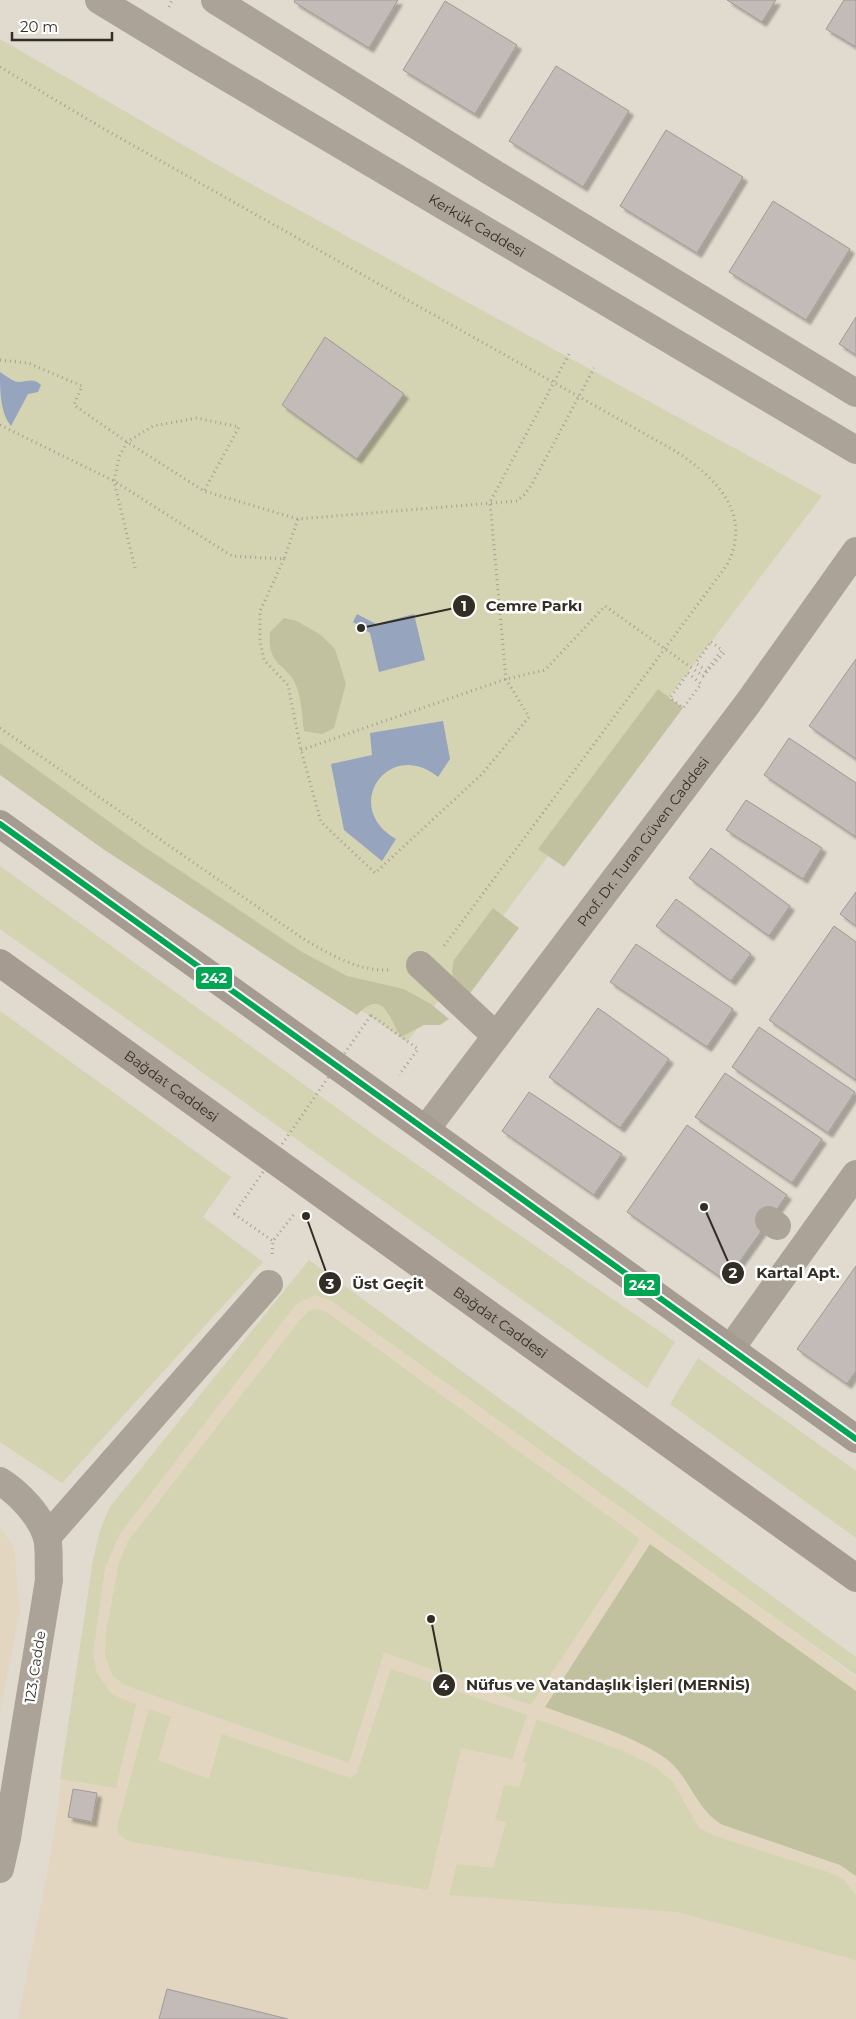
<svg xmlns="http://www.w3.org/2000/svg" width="856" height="2019" font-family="Montserrat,sans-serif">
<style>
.built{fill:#e2d6c1}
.green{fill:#d4d3b2}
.forest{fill:#c2c19f}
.water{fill:#96a4be}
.building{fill:#c2bbb8;stroke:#a09996;filter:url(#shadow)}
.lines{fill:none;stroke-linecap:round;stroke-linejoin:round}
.path{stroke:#a69f94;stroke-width:3;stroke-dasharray:1 4;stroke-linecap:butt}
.minor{stroke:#aba398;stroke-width:28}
.major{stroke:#a59b90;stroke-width:28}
.path-bridge{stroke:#a69f94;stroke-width:3;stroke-dasharray:1 4;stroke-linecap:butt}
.bus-1-casing{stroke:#fff;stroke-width:10}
.bus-1{stroke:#00a651;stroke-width:6}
.labels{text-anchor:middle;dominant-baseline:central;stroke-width:5;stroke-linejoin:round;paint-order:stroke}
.street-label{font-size:14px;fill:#322d25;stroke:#fff}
.leader{fill:none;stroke:#322d25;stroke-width:2}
.callout-dot{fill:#322d25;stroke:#fff;stroke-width:2}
.mark-label{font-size:15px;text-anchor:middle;font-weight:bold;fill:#fff}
.callout-label{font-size:15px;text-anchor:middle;font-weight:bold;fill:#322d25;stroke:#fff;stroke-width:5;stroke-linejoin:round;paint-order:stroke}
.line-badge{stroke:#fff;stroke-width:2}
.badge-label{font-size:14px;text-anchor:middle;font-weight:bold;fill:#fff}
</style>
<defs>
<filter id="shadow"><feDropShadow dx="4.5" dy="4.5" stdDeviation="1" flood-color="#0004"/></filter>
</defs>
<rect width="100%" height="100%" fill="#e1dbcf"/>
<g class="built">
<polygon points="309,1260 856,1678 856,2019 18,2019 50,1859 93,1560 100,1531 109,1508"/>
<polygon points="0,1528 14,1547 20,1610 0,1711"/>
</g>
<g class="green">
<polygon points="0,39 235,175 822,496 407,1042 0,760"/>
<polygon points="0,866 380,1139 675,1342 647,1388 0,929"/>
<polygon points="0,1011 231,1177 203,1217 263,1262 62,1483 0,1442"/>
<polygon points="309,1260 856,1657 856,1675 330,1300 315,1295 298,1303 290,1312 119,1535 105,1568 93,1655 97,1673 110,1692 118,1697 136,1704 116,1788 60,1779 93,1560 100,1531 109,1508"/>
<polygon points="315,1309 328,1313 640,1539 531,1705 384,1652 349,1763 124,1685 112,1675 105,1654 106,1634 118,1566 128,1541 300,1320 308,1312"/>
<polygon points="698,1358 856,1471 856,1538 670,1404"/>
<polygon points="391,1669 527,1715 512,1759 461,1748 428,1890 144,1844 128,1841 119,1834 117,1827 149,1709 171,1717 158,1760 209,1779 222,1734 350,1778 357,1773"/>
<polygon points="537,1719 620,1750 654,1766 673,1782 699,1828 715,1836 831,1873 843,1879 856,1895 856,1960 677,1912 449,1895 457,1864 493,1868 506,1822 495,1820 504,1785 519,1787 527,1763 523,1761"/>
</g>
<g class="forest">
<path d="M 284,618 L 297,621 L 321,635 L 335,649 L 346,684 L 334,728 L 322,734 L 304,731 C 302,717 302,701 297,688 C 288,661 267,670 270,632 Z"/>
<polygon points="658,689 683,708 564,867 538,849"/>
<path d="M 0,743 L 143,846 L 302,952 L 347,976 L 404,989 L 431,1004 L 449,1019 L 440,1025 L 424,1025 L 401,1037 C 388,1016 383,988 357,1015 L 103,849 L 0,775 Z"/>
<path d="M 493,908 L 519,928 L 468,996 C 455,983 449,979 454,960 Z"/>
<path d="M 650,1544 L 856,1691 L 856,1876 L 840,1865 L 723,1825 C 697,1811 691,1780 669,1761 C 639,1737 582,1721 545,1707 Z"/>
</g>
<g class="water">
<path d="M 0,372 C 5,375 12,381 18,382 C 27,382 33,377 41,385 L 38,392 L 28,394 L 11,426 C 0,412 0,390 0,372 Z"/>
<polygon points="357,614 376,624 414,614 425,660 379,672 370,633 353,622"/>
<path d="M 443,721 L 450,759 L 438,777 C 389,737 340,807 396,839 L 382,861 L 344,830 L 331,764 L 372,755 L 370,733 Z"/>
</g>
<g class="building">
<polygon points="295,0 398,0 369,48 294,2"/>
<polygon points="727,0 776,0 762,22"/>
<polygon points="844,0 856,0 856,47 826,29"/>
<polygon points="445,1 517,45 475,114 403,70"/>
<polygon points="556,66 629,111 583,187 509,141"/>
<polygon points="666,130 743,177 697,253 620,206"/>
<polygon points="773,201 850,249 806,320 729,272"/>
<polygon points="856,317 856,355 839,344"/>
<polygon points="325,337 404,394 357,459 282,405"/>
<polygon points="856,659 856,759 809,726"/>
<polygon points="789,738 856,783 856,837 764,775"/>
<polygon points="746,800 822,848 803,879 726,830"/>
<polygon points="711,848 790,906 769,936 689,878"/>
<polygon points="856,892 856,926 840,914"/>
<polygon points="676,899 751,954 731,981 656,926"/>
<polygon points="834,926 856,942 856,1080 769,1020"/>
<polygon points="636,944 733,1009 707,1047 610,982"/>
<polygon points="598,1008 669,1059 620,1128 549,1077"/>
<polygon points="759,1027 855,1092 828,1133 732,1067"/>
<polygon points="725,1073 822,1139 792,1183 695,1117"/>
<polygon points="529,1092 622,1154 594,1195 502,1131"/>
<polygon points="687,1125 787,1195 726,1281 627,1212"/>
<polygon points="856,1266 856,1371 847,1384 797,1349"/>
<polygon points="73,1789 97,1793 92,1822 68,1817"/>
<polygon points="167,1989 288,2019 159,2019"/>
</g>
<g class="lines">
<g class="path">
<polyline points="169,7 172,0"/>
<path d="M 0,67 L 104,129 L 677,452 C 717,479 753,514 727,565 L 444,946"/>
<polyline points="0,360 28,363 82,386 74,405 127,442 204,491 298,519"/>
<polyline points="0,425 114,481 232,556 284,559 298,519 517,501 525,494 532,484 594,368"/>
<polyline points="284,559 260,611 260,641 264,660 288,685 301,750 321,822 375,873 482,774 529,717 506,679 490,502 569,354"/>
<polyline points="135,568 114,481 119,457 127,442 153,426 197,418 239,427 204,491"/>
<polygon points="711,642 722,650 706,671 696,663"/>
<polygon points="688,673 701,684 683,708 670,698"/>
<path d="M 0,728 L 302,938 C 329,954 359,972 390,970"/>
<polyline points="301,750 506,679 545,670 605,606 703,676 725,652"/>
<polyline points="371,1015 418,1049 399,1075"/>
<polyline points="234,1214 273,1241"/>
<polyline points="272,1254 273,1241 295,1213"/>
</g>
<g class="minor">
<path id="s1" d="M 99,0 L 196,59 L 856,450"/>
<polyline points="215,0 490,171 856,393"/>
<polyline points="420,965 496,1036"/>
<path id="s2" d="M 426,1129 L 748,703 L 856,551"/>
<polyline points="769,1220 777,1226"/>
<polyline points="731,1348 856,1174"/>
<path d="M 0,1481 C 19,1493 40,1515 47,1537 C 50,1550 48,1567 49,1580 L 7,1838 L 0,1869"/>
<polyline points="47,1537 269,1284"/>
</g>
<g class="major">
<polyline points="0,824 856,1439"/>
<path id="s3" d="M 0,963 L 856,1578"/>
</g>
<polyline class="path-bridge" points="234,1214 371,1015"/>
<g class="bus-1-casing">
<polyline id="bus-1" points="0,824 856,1439"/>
</g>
<use href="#bus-1" class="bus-1"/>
</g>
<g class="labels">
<g class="street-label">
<text stroke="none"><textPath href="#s1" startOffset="440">Kerkük Caddesi</textPath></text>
<text stroke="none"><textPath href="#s2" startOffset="360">Prof. Dr. Turan Güven Caddesi</textPath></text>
<text stroke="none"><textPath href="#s3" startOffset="211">Bağdat Caddesi</textPath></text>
<text stroke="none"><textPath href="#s3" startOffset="616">Bağdat Caddesi</textPath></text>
<text transform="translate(35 1667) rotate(-81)">123. Cadde</text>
</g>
</g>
<path class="leader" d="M361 628L464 606M704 1207L733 1273M306 1216L330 1283M431 1619L444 1685"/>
<g class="callout-dot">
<circle cx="361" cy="628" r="5"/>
<circle cx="704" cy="1207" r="5"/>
<circle cx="306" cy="1216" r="5"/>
<circle cx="431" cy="1619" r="5"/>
<circle cx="464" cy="606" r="12"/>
<circle cx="733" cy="1273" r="12"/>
<circle cx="330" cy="1283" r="12"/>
<circle cx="444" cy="1685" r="12"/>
</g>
<g class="mark-label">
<text x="464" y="611">1</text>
<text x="733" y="1278">2</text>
<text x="330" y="1289">3</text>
<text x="444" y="1690">4</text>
</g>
<g class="callout-label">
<text x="534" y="611">Cemre Parkı</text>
<text x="798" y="1278">Kartal Apt.</text>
<text x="388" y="1289">Üst Geçit</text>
<text x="608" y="1690">Nüfus ve Vatandaşlık İşleri (MERNİS)</text>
</g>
<g class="line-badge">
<rect x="195" y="966" width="38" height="24" rx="5" fill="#00a651"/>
<rect x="623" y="1273" width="38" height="24" rx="5" fill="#00a651"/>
</g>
<g class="badge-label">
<text x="214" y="983">242</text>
<text x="642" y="1290">242</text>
</g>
<path d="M12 32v8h100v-8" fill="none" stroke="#322d25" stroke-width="2.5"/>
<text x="20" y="32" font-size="15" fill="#322d25" stroke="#ffffff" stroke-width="4" paint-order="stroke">20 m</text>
</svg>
